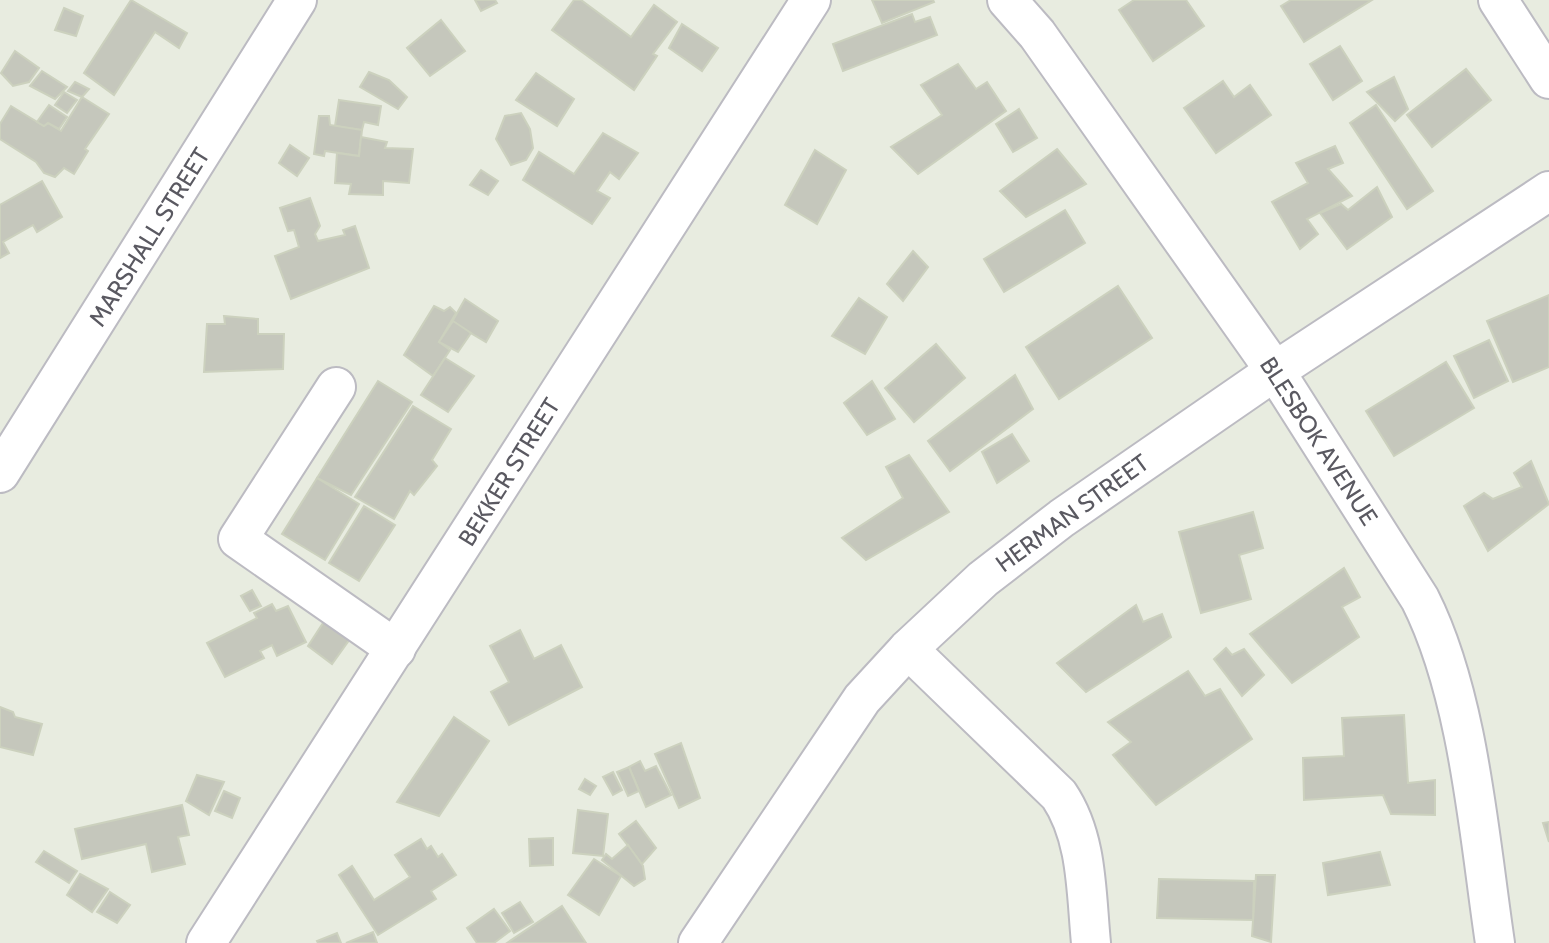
<svg xmlns="http://www.w3.org/2000/svg" width="1549" height="943" font-family="Cabin,sans-serif">
<style>
.building{fill:#c5c7bc;stroke:#ccd1be;stroke-width:2}
.lines{fill:none;stroke-linecap:round;stroke-linejoin:round}
.minor-casing{stroke:#bcbbc2;stroke-width:42}
.minor{stroke:#fff;stroke-width:38}
.labels{text-anchor:middle;dominant-baseline:central;stroke-width:6;stroke-linejoin:round;paint-order:stroke}
.street-label{font-size:24px;fill:#5a5961;stroke:#fff}
</style>
<rect width="100%" height="100%" fill="#e8ece0"/>
<g class="building">
<polygon points="131,0 187,33 179,48 155,32 114,95 84,73"/>
<polygon points="475,0 495,0 497,3 481,11"/>
<polygon points="574,0 581,0 631,37 654,5 677,22 653,54 657,56 634,90 552,30"/>
<polygon points="872,0 933,0 934,2 882,23"/>
<polygon points="1134,0 1186,0 1204,26 1153,61 1119,10"/>
<polygon points="1291,0 1372,0 1304,42 1281,6"/>
<polygon points="64,8 83,16 76,36 55,30"/>
<polygon points="912,14 915,22 930,17 937,35 843,71 833,44"/>
<polygon points="441,20 465,51 430,76 407,48"/>
<polygon points="682,24 718,48 702,71 669,48"/>
<polygon points="1340,46 1362,81 1333,100 1310,64"/>
<polygon points="15,51 39,68 29,82 13,86 1,73"/>
<polygon points="958,64 976,89 987,82 1006,111 918,174 891,147 942,115 921,85"/>
<polygon points="1466,69 1491,100 1432,147 1407,115"/>
<polygon points="42,71 67,87 55,99 30,86"/>
<polygon points="369,72 389,80 407,97 398,109 360,87"/>
<polygon points="536,73 574,99 557,126 516,100"/>
<polygon points="1394,77 1408,109 1395,121 1367,92"/>
<polygon points="1223,81 1234,97 1250,85 1271,115 1216,153 1184,108"/>
<polygon points="75,82 89,89 82,97 68,91"/>
<polygon points="64,92 77,100 67,113 55,105"/>
<polygon points="82,97 109,114 85,149 88,151 74,174 64,168 55,177 44,173 36,162 0,139 0,124 11,106 44,126 48,123 61,131"/>
<polygon points="339,100 381,106 378,125 364,122 362,130 335,126"/>
<polygon points="49,105 67,117 59,129 48,123 44,126 37,122"/>
<polygon points="1376,105 1433,191 1407,209 1350,123"/>
<polygon points="1019,109 1037,138 1013,152 996,124"/>
<polygon points="521,113 530,129 533,148 526,160 511,165 496,139 505,116"/>
<polygon points="319,116 329,116 330,125 362,130 359,156 325,151 324,156 314,154"/>
<polygon points="603,133 638,153 619,179 610,172 597,191 610,198 592,224 523,180 539,152 574,174"/>
<polygon points="361,137 387,142 385,148 413,149 409,183 383,181 383,195 349,194 351,184 335,183 337,153 359,156"/>
<polygon points="290,145 309,158 297,176 279,163"/>
<polygon points="1335,146 1343,163 1328,169 1352,196 1307,219 1318,234 1300,249 1272,202 1308,183 1296,163"/>
<polygon points="1057,149 1086,184 1026,217 1000,191"/>
<polygon points="815,150 846,170 817,224 785,205"/>
<polygon points="481,170 498,181 488,195 470,185"/>
<polygon points="42,181 62,217 37,232 33,225 3,242 9,253 0,258 0,205"/>
<polygon points="1377,187 1392,217 1347,249 1320,213 1341,204 1348,210"/>
<polygon points="310,198 320,226 315,234 318,241 345,235 343,230 355,226 369,268 291,299 275,256 299,247 294,230 288,231 280,208"/>
<polygon points="1065,210 1085,243 1004,292 984,259"/>
<polygon points="913,251 928,267 903,301 887,284"/>
<polygon points="1118,286 1152,338 1059,399 1026,347"/>
<polygon points="1549,295 1549,367 1513,382 1487,321"/>
<polygon points="859,298 887,317 865,354 832,336"/>
<polygon points="465,299 498,321 486,342 452,322"/>
<polygon points="434,306 444,311 450,307 456,313 439,342 450,350 433,376 404,355"/>
<polygon points="224,316 258,319 258,334 284,334 283,369 204,372 207,324 225,324"/>
<polygon points="453,321 471,333 458,352 439,342"/>
<polygon points="1489,340 1508,381 1474,398 1454,356"/>
<polygon points="936,344 965,378 914,422 885,388"/>
<polygon points="445,358 474,376 448,412 421,395"/>
<polygon points="1446,362 1474,408 1394,456 1366,411"/>
<polygon points="1015,375 1033,409 950,471 928,441"/>
<polygon points="378,381 412,402 351,495 317,478"/>
<polygon points="872,381 895,419 867,435 844,403"/>
<polygon points="413,406 451,429 432,460 437,466 414,495 410,491 394,519 355,497"/>
<polygon points="1012,434 1029,461 997,483 982,452"/>
<polygon points="909,455 949,512 866,560 842,538 903,498 886,467"/>
<polygon points="1531,461 1549,504 1488,551 1464,506 1484,493 1493,499 1522,487 1514,473"/>
<polygon points="317,478 359,504 325,560 282,534"/>
<polygon points="364,506 395,525 359,581 329,563"/>
<polygon points="1253,512 1263,548 1239,555 1251,599 1201,613 1179,532"/>
<polygon points="1344,568 1360,597 1342,607 1359,637 1292,683 1250,634"/>
<polygon points="252,590 261,606 250,611 241,596"/>
<polygon points="272,604 276,611 288,606 306,642 277,656 272,645 260,651 264,658 225,677 207,643 257,618 254,613"/>
<polygon points="1136,605 1143,622 1162,614 1171,637 1086,692 1057,663"/>
<polygon points="325,620 350,639 332,664 308,646"/>
<polygon points="520,630 534,659 561,645 582,687 509,725 491,692 509,682 490,646"/>
<polygon points="1226,648 1232,655 1244,649 1264,675 1242,696 1214,659"/>
<polygon points="1188,671 1205,696 1220,689 1252,739 1156,805 1113,755 1131,742 1108,722"/>
<polygon points="0,707 13,712 15,717 42,724 33,755 0,747"/>
<polygon points="1404,715 1408,783 1435,780 1435,815 1391,814 1383,795 1304,800 1303,758 1344,756 1342,718"/>
<polygon points="454,717 489,741 439,816 397,802"/>
<polygon points="681,743 700,798 679,808 655,754"/>
<polygon points="640,761 645,771 656,766 671,795 646,807 629,767"/>
<polygon points="629,767 639,791 628,796 617,772"/>
<polygon points="613,772 622,790 613,795 603,777"/>
<polygon points="197,775 224,782 209,815 186,801"/>
<polygon points="585,779 596,786 590,795 579,789"/>
<polygon points="224,791 240,798 232,818 215,811"/>
<polygon points="182,805 189,835 178,837 185,864 152,872 146,844 82,859 75,829"/>
<polygon points="578,810 608,814 603,856 573,853"/>
<polygon points="636,821 656,848 642,864 619,834"/>
<polygon points="1549,822 1549,842 1543,823"/>
<polygon points="553,838 553,865 530,866 529,839"/>
<polygon points="421,839 427,849 431,846 438,857 442,854 456,875 431,891 436,899 378,935 339,875 352,866 374,900 410,877 395,855"/>
<polygon points="628,845 643,866 645,879 634,886 602,860 606,854 612,859"/>
<polygon points="44,851 77,871 69,883 36,862"/>
<polygon points="1380,852 1390,885 1328,895 1323,863"/>
<polygon points="594,859 621,876 599,915 568,895"/>
<polygon points="80,874 108,889 92,912 67,895"/>
<polygon points="1256,875 1275,875 1271,942 1252,936"/>
<polygon points="1159,879 1254,881 1253,920 1157,918"/>
<polygon points="110,892 130,905 117,923 97,912"/>
<polygon points="520,902 533,922 514,933 502,913"/>
<polygon points="562,906 586,943 507,943"/>
<polygon points="494,909 510,931 494,943 477,943 467,928"/>
<polygon points="373,932 377,943 346,943"/>
<polygon points="337,933 341,943 318,943 317,941"/>
</g>
<g class="lines">
<g class="minor-casing">
<g id="minor">
<path d="M 1007,0 L 1037,34 L 1275,371 L 1420,599 C 1469,696 1479,836 1495,943"/>
<polyline points="1498,0 1549,79"/>
<polyline points="336,387 238,539 396,649"/>
<polyline points="0,473 297,0"/>
<path d="M 908,649 L 1059,795 C 1088,838 1086,893 1091,943"/>
<polyline points="206,943 811,0"/>
<polyline points="698,943 862,699 908,649 983,579 1062,518 1275,371 1549,191"/>
</g>
</g>
<use href="#minor" class="minor"/>
</g>
<g class="labels">
<g class="street-label">
<text transform="translate(149 237) rotate(-58)">MARSHALL STREET</text>
<text transform="translate(1319 441) rotate(57)">BLESBOK AVENUE</text>
<text transform="translate(509 472) rotate(-58)">BEKKER STREET</text>
<text transform="translate(1072 513) rotate(-36)">HERMAN STREET</text>
</g>
</g>
</svg>
